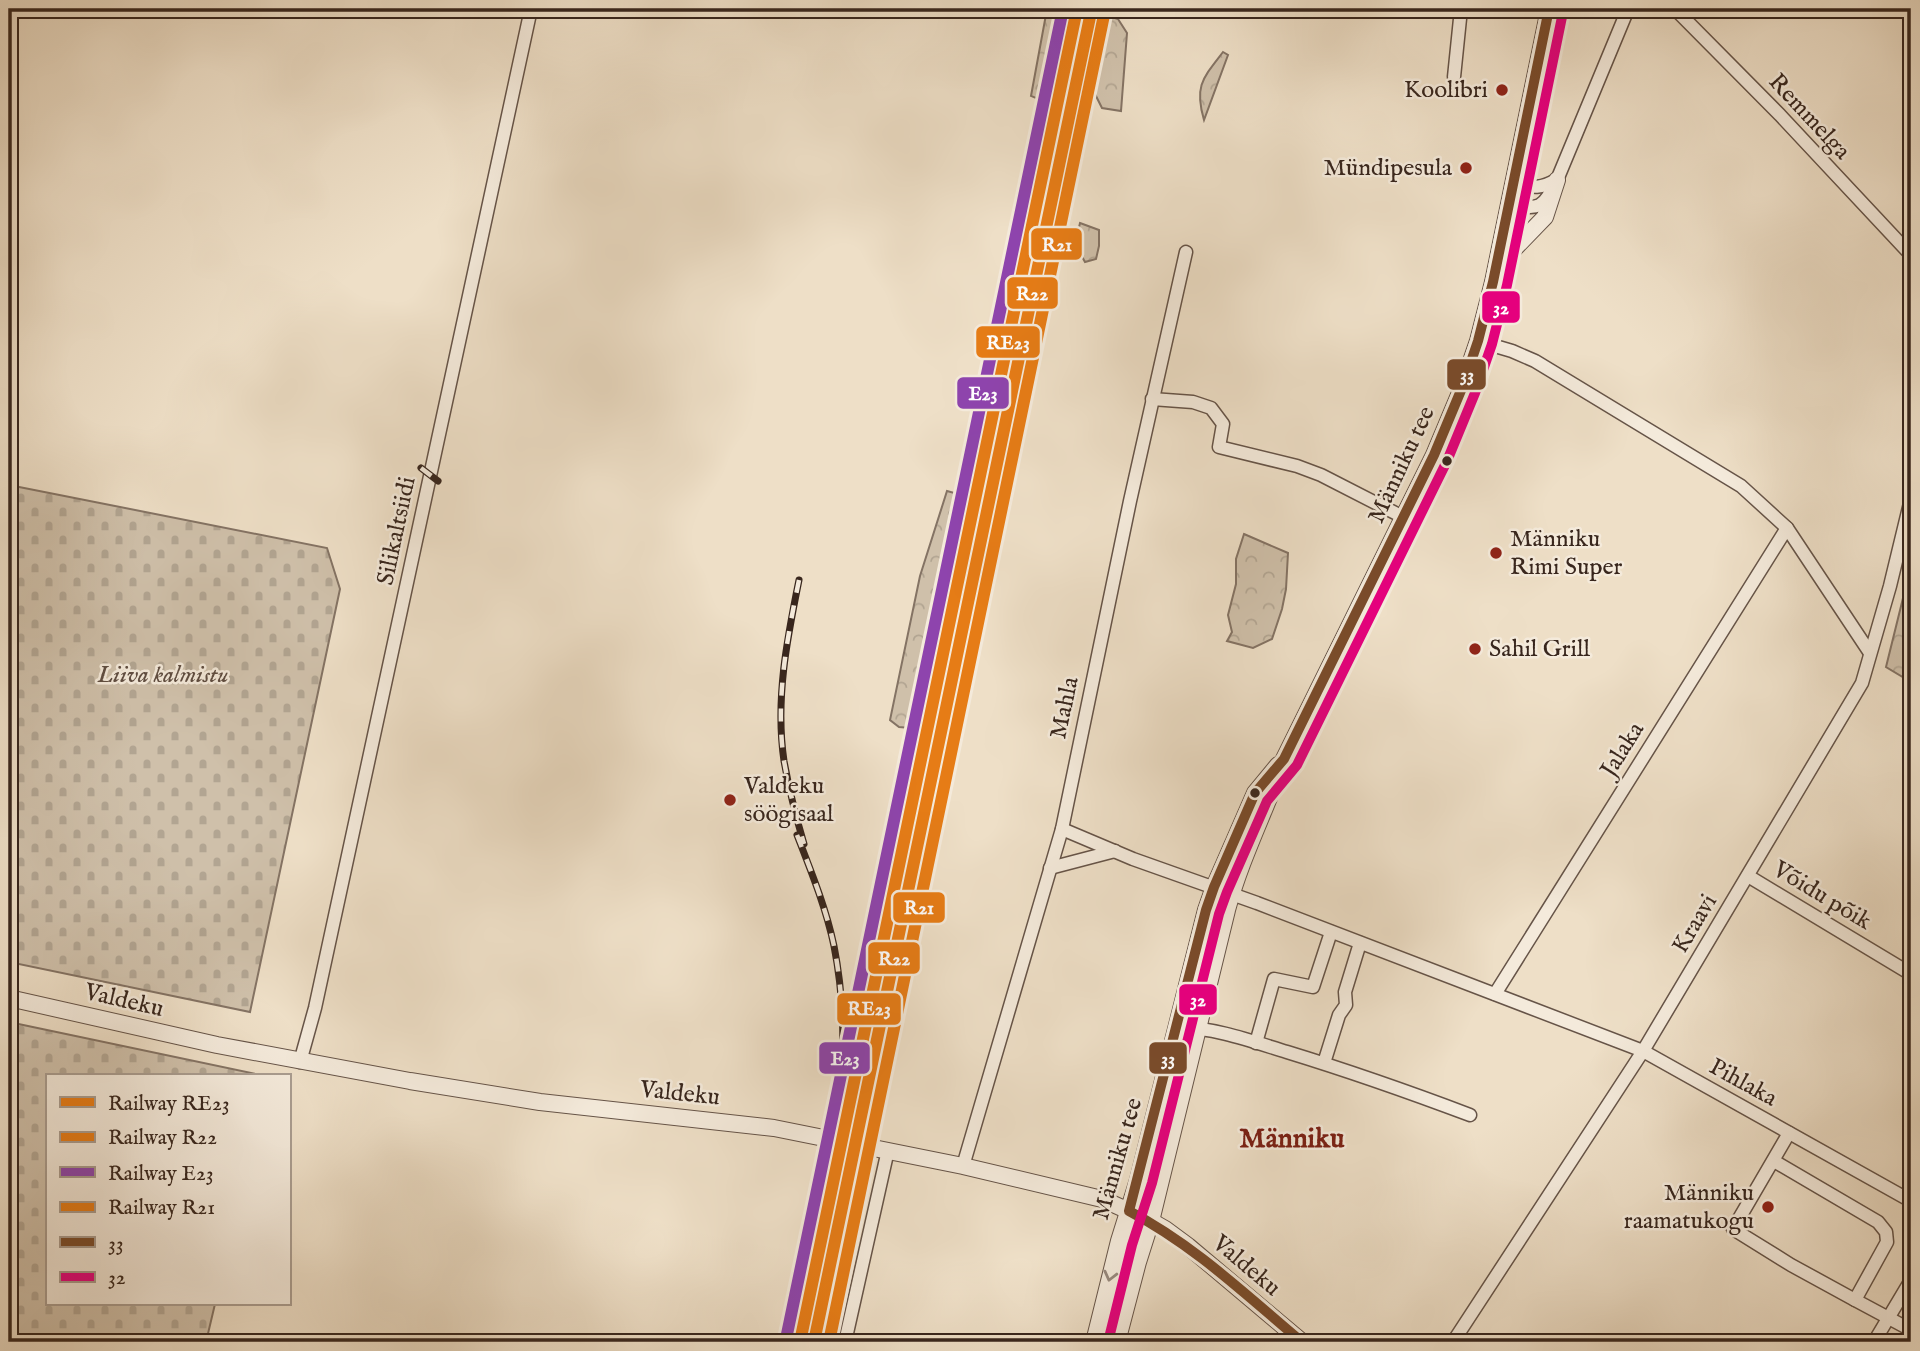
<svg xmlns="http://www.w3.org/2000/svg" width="1920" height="1351" font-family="'IM FELL English',serif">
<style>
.forest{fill:url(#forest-crowns);stroke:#847364;stroke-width:2}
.cemetery{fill:url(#cemetery-stones);stroke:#847364;stroke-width:2}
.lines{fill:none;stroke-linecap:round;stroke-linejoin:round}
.stream{stroke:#806f60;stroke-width:4.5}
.minor-casing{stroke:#665448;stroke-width:15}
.tertiary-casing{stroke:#665448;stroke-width:18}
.minor{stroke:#f4eadb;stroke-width:12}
.tertiary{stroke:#f4eadb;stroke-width:16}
.rail-casing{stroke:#38261d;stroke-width:7}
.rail{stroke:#f4eadb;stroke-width:4.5;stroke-dasharray:13;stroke-linecap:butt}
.bus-1-casing{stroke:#f4eadb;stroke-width:16}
.bus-2-casing{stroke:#f4eadb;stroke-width:16}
.bus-1{stroke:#7a4b2a;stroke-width:10}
.bus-2{stroke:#e5007d;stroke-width:10}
.rail-1-casing{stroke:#f4eadb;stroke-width:18}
.rail-2-casing{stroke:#f4eadb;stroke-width:18}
.rail-3-casing{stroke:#f4eadb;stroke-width:18}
.rail-4-casing{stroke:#f4eadb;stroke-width:18}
.rail-1{stroke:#e67c16;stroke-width:12}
.rail-2{stroke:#e67c16;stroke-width:12}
.rail-3{stroke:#8e44ad;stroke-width:12}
.rail-4{stroke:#e67c16;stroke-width:12}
.oneway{stroke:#96887c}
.poi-dot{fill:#8f2418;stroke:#f4eadb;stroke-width:2.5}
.bus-dot{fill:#38261d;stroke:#f4eadb;stroke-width:2.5}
.labels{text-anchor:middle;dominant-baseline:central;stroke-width:5;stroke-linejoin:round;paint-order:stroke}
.poi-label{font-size:24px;fill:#38261d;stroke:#f4eadb;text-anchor:end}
.street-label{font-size:24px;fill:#38261d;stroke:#f4eadb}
.park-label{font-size:24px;font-style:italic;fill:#5e4c40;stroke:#f4eadb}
.quarter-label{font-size:28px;font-weight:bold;fill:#7a1f14;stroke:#f4eadb}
.line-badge{stroke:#f4eadb;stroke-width:2.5}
.badge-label{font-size:19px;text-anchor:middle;font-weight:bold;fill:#fff}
</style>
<defs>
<pattern id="forest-crowns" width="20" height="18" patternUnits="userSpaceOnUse" patternTransform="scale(1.75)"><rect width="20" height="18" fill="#cfc0aa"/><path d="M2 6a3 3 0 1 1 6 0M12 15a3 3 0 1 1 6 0" fill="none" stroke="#b2a592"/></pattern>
<pattern id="cemetery-stones" width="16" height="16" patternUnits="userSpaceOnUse" patternTransform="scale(1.75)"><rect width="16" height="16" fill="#cfc0aa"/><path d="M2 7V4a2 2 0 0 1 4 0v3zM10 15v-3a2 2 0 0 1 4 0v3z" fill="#b2a592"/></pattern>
</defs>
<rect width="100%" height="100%" fill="#eedfc7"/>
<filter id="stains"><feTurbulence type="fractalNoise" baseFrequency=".00286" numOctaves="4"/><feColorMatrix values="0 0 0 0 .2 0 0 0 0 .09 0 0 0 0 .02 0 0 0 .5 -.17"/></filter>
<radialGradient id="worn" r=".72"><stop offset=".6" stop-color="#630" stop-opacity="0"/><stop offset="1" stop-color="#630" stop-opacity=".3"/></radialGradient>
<g class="forest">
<polygon points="1047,9 1065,9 1043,101 1031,96"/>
<polygon points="1106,15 1118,19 1127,33 1121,111 1102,108 1093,90"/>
<path d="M 1223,52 L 1228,55 L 1204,120 C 1194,86 1203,78 1223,52 Z"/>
<polygon points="1080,223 1099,230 1099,246 1096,259 1085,262 1075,244"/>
<polygon points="947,491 958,494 957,516 931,655 910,728 899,727 890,720 920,576"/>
<polygon points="1244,534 1288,553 1286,589 1282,609 1272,639 1253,648 1227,641 1232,632 1228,615 1236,584 1236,559"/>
<polygon points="1906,586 1911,587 1911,682 1886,667"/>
</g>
<g class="cemetery">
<polygon points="9,485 327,548 340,589 250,1012 9,962"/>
<polygon points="9,1022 265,1076 47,1076 47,1304 215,1304 206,1342 9,1342"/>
</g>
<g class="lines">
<polyline class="stream" points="1906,606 1911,610"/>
<g class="minor-casing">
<g id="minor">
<polyline points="1675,9 1780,115 1911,255"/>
<polyline points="1454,77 1461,9"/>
<path d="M 1513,183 C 1532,187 1539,190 1556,180"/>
<path d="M 1509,204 C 1541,210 1542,209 1557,180 L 1628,9"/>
<polyline points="1478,341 1512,351 1535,361 1741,486 1787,528 1870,653"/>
<polyline points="1152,399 1193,402 1211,408 1223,424 1219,447 1297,466 1321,475 1403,517"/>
<polyline points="1062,829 1133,859 1257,903 1643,1051 1911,1201"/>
<polyline points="1050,868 1115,851"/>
<polyline points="1748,876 1911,974"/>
<polyline points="1495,994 1787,528"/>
<path d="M 1178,1027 C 1216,1028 1251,1041 1287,1052 C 1349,1071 1409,1092 1470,1115"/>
<polyline points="1256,1043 1274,979 1313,987 1331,932"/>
<polyline points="300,1062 315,1008 531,9"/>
<polyline points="1324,1063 1339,1015 1346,1005 1345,992 1360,943"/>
<polyline points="1789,1133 1733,1229 1791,1265 1855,1300"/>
<polyline points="1774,1161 1878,1222 1886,1232 1887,1242 1855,1300 1911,1330"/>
<polyline points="963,1166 1062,829 1130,501 1186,252"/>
<polyline points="845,1342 888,1150"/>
<polyline points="1453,1342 1643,1051 1862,683 1890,586 1911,499"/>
<polyline points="1874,1342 1911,1280"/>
</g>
</g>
<g class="tertiary-casing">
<g id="tertiary">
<polyline points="1498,274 1513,250 1545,217 1557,180"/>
<polyline points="9,998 217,1045 410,1081 540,1102 774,1128 963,1166 1102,1199 1151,1221 1165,1229 1188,1246 1302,1342"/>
<polyline points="1094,1342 1119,1241 1138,1180 1206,910 1214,887 1255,793 1278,765"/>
<path d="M 1117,1342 L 1138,1262 L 1151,1221 L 1227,910 C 1241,858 1266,810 1284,759 L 1434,455 L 1462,388 L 1478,341 L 1493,282 L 1549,9"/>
</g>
</g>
<use href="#minor" class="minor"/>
<use href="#tertiary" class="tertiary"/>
<g class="rail-casing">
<g id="rail">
<polyline points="421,468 438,481"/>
<path d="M 799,580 C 787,639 775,700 784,761 C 789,789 796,817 804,844"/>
<path d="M 797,835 C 811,871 826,908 834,946 C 843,992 845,1042 840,1089 C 837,1124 826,1159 818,1193"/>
</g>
</g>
<use href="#rail" class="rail"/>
<g class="bus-1-casing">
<path id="bus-1" d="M 1302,1342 C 1246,1295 1194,1245 1129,1211 L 1206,910 L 1214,887 L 1255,793 L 1284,759 L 1434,455 L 1462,388 L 1478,341 L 1493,282 L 1549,9"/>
</g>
<g class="bus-2-casing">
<polyline id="bus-2" points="1108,1342 1132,1245 1152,1183 1219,914 1227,892 1267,801 1297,765 1447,461 1475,393 1492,344 1507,285 1563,12"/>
</g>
<use href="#bus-1" class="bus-1"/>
<use href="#bus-2" class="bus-2"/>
<g class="rail-1-casing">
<polyline id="rail-1" points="800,1342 1077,9"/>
</g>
<g class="rail-2-casing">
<polyline id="rail-2" points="814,1342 1091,12"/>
</g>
<g class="rail-3-casing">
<polyline id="rail-3" points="786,1339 1063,9"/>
</g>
<g class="rail-4-casing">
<polyline id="rail-4" points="829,1342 1104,15"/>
</g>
<use href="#rail-1" class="rail-1"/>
<use href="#rail-2" class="rail-2"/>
<use href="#rail-3" class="rail-3"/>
<use href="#rail-4" class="rail-4"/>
</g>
<defs><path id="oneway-chevron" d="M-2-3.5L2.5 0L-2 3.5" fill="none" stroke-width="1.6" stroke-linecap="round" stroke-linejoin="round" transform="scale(1.75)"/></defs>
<use class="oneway" href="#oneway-chevron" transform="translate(1110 1276) rotate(104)"/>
<g class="poi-dot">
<circle cx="1502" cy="90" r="7"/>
<circle cx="1466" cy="168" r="7"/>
<circle cx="1496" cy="553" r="7"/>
<circle cx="1475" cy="649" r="7"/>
<circle cx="730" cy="800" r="7"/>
<circle cx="1768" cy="1207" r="7"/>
</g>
<g class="bus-dot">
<circle cx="1447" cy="461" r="6"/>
<circle cx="1255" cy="793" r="6"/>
</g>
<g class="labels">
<g class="poi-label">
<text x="1488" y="90">Koolibri</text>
<text x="1452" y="168">Mündipesula</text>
<text x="1510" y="539" text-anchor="start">Männiku<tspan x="1510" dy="28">Rimi Super</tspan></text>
<text x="1489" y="649" text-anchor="start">Sahil Grill</text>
<text x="744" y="786" text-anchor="start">Valdeku<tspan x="744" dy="28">söögisaal</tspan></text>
<text x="1754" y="1193">Männiku<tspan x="1754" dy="28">raamatukogu</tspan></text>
</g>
<g class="street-label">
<text transform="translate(1809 117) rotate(47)">Remmelga</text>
<text transform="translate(1402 465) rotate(-65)">Männiku tee</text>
<text transform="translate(397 531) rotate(-78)">Silikaltsiidi</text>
<text transform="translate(1065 708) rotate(-78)">Mahla</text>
<text transform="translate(1623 750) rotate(-58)">Jalaka</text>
<text transform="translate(1822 896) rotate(31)">Võidu põik</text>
<text transform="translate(1695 924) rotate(-59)">Kraavi</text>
<text transform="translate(124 1001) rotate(13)">Valdeku</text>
<text transform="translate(1743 1083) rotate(29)">Pihlaka</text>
<text transform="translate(680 1094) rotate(6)">Valdeku</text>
<text transform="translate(1118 1159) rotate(-74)">Männiku tee</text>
<text transform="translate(1246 1266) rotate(40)">Valdeku</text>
</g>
<g class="park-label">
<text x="163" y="675">Liiva kalmistu</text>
</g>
<g class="quarter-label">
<text x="1292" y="1139">Männiku</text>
</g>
</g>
<g class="line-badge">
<rect x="1030" y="227" width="53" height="34" rx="7" fill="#e67c16"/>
<rect x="1006" y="276" width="53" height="34" rx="7" fill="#e67c16"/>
<rect x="1481" y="290" width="40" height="34" rx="7" fill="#e5007d"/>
<rect x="975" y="325" width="66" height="34" rx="7" fill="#e67c16"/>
<rect x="1446" y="358" width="41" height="33" rx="7" fill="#7a4b2a"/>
<rect x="956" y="376" width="54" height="34" rx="7" fill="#8e44ad"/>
<rect x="892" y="891" width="54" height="33" rx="7" fill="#e67c16"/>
<rect x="867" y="941" width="54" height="34" rx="7" fill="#e67c16"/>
<rect x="1178" y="983" width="40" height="33" rx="7" fill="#e5007d"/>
<rect x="836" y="992" width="66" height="34" rx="7" fill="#e67c16"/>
<rect x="818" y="1041" width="53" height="34" rx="7" fill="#8e44ad"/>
<rect x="1148" y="1041" width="40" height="34" rx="7" fill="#7a4b2a"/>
</g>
<g class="badge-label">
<text x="1057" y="251">R21</text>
<text x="1032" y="300">R22</text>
<text x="1501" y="314">32</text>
<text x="1008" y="349">RE23</text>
<text x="1467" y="381">33</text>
<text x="983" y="400">E23</text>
<text x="919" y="914">R21</text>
<text x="894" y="965">R22</text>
<text x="1198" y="1006">32</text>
<text x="869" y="1015">RE23</text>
<text x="845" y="1065">E23</text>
<text x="1168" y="1065">33</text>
</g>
<rect width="1920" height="1351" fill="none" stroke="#eedfc7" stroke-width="35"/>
<rect x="10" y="10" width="1899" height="1330" fill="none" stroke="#38261d" stroke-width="3.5"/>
<rect x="18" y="18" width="1885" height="1316" fill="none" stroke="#38261d" stroke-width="2"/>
<rect x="46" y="1074" width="245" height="231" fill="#f4eadb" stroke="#a99c8f" stroke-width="2"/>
<rect x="60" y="1097" width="35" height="10" fill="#e67c16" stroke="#a99c8f" stroke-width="2"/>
<text x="108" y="1110" font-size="21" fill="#38261d">Railway RE23</text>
<rect x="60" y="1132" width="35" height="10" fill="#e67c16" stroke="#a99c8f" stroke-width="2"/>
<text x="108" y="1144" font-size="21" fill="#38261d">Railway R22</text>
<rect x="60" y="1167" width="35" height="10" fill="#8e44ad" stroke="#a99c8f" stroke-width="2"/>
<text x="108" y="1180" font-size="21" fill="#38261d">Railway E23</text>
<rect x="60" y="1202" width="35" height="10" fill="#e67c16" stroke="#a99c8f" stroke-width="2"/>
<text x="108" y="1214" font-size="21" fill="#38261d">Railway R21</text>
<rect x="60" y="1237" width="35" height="10" fill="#7a4b2a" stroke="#a99c8f" stroke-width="2"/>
<text x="108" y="1250" font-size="21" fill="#38261d">33</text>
<rect x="60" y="1272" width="35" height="10" fill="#e5007d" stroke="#a99c8f" stroke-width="2"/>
<text x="108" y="1284" font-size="21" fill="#38261d">32</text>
<rect width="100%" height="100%" filter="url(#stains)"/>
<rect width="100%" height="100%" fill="url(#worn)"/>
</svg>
